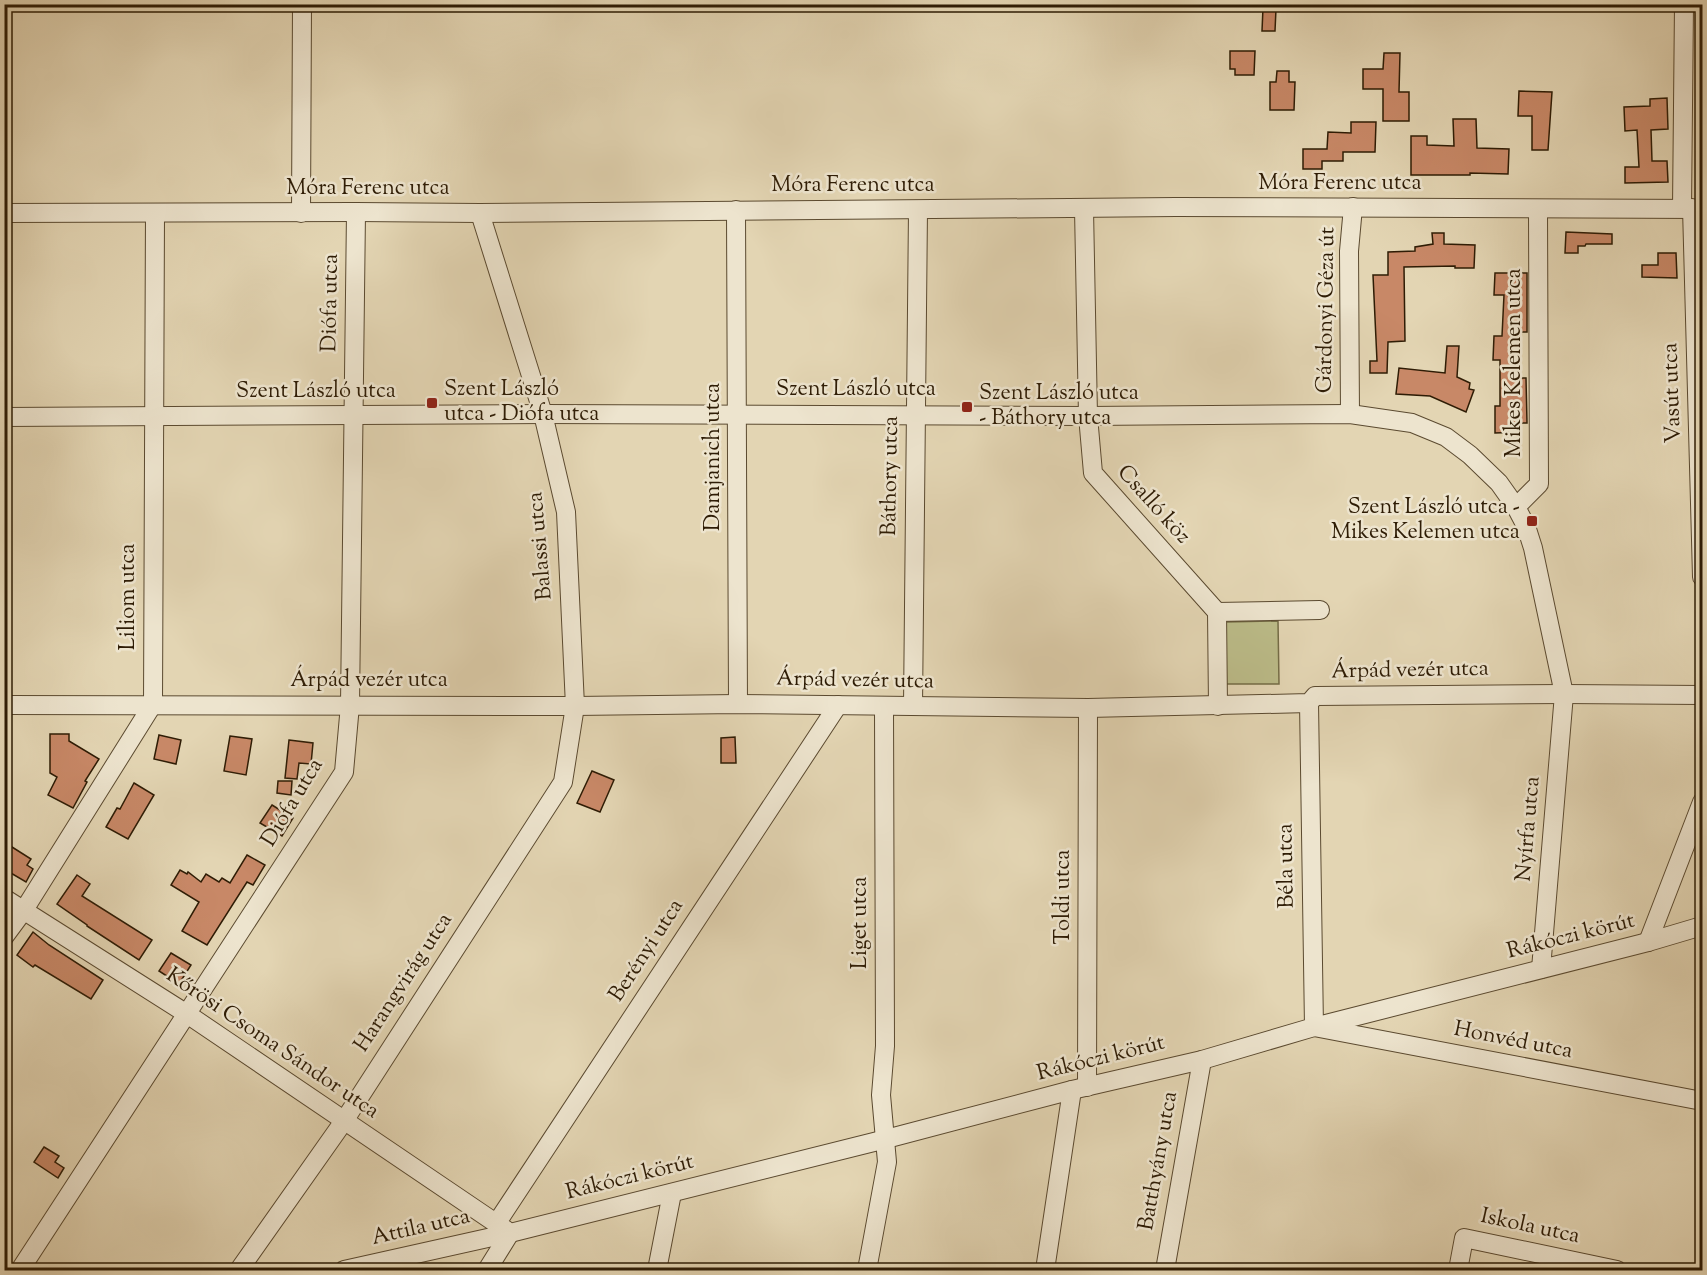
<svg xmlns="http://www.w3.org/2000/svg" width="1707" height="1275" font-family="'Sorts Mill Goudy',serif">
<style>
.green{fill:#bb8;stroke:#746c46;stroke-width:1.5}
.building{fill:#c88867;stroke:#2e1c05;stroke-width:1.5}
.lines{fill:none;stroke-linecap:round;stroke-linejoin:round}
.minor-casing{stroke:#5b4a30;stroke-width:20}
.minor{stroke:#ede4ce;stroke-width:18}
.poi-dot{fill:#8f2418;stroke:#ede4ce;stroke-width:2}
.labels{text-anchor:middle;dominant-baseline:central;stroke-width:5;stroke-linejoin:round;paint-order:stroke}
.street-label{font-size:22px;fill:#2e1c05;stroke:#ede4ce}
.poi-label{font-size:22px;fill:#2e1c05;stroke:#ede4ce;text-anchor:start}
</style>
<rect width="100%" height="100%" fill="#e3d5b3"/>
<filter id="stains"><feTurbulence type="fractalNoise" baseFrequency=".00333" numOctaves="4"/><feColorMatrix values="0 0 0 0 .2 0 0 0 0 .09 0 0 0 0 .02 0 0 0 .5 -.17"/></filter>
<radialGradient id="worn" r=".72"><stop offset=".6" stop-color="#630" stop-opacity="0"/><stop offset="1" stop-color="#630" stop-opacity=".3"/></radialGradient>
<polygon class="green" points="1278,621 1279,684 1226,684 1226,622"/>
<g class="building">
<polygon points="1263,8 1276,9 1275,31 1262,31"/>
<polygon points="1230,51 1255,51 1254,75 1235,75 1235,69 1230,69"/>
<polygon points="1384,53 1400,53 1399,92 1409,92 1409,121 1383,121 1383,89 1363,89 1363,69 1383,69"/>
<polygon points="1277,71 1289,71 1289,82 1295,82 1294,110 1270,110 1270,82 1276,82"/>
<polygon points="1519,91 1552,92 1548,150 1532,150 1532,116 1518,116"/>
<polygon points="1667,98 1668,129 1651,130 1652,161 1667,161 1668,182 1625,183 1625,167 1639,167 1637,130 1625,131 1624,107 1650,106 1650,99"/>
<polygon points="1453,119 1476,119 1477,148 1509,149 1508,174 1470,173 1470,175 1411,175 1411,136 1427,136 1427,145 1454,146"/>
<polygon points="1351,122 1376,122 1375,152 1343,152 1343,161 1322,161 1322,169 1303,169 1303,149 1327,149 1328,132 1351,133"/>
<polygon points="1566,232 1612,234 1612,244 1586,244 1585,246 1578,246 1578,253 1565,253"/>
<polygon points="1432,233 1444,233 1444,244 1475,245 1474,268 1455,268 1455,266 1404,267 1405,341 1388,342 1387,373 1370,373 1370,361 1377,361 1373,275 1388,275 1388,252 1415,251 1415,247 1433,244"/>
<polygon points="1658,253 1676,253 1677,278 1642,277 1642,265 1658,265"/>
<polygon points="1495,273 1527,273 1527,332 1515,332 1515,378 1526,378 1527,423 1520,423 1521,432 1495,433 1495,406 1500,406 1500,360 1493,360 1494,336 1502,336 1504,295 1494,295"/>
<polygon points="1447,346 1459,346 1457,377 1470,383 1469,389 1474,390 1466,412 1430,396 1396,394 1399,368 1445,373"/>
<polygon points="50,734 69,734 69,741 99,759 85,781 87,782 73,808 48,795 57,777 50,773"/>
<polygon points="159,735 181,740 176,764 154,759"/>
<polygon points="230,736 252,739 246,775 224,771"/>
<polygon points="735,737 736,763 721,763 721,738"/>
<polygon points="289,740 313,743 311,764 299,763 297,779 285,778"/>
<polygon points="592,771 614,780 600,812 577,803"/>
<polygon points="278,781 292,781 291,795 277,793"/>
<polygon points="134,783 154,795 128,839 106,827 117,808 120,809"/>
<polygon points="272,805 293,818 282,836 260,823"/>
<polygon points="12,847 31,859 27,865 33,869 26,882 4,869 4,859"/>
<polygon points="247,855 265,865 253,885 247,882 207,945 182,931 199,902 171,885 180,870 187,874 188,872 201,882 206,874 219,882 222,878 230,883"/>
<polygon points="77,875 90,884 82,896 152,940 139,960 87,926 87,925 57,904"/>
<polygon points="33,932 49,945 103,980 91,999 35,965 33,967 17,955"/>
<polygon points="171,953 191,965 179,984 159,971"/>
<polygon points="44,1147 59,1156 55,1162 64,1168 58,1178 34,1162"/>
</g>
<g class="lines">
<g class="minor-casing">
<g id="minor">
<polyline points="1682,208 1684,4"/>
<polyline points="1692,208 1702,577"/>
<polyline points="1084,209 1088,416 1093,473 1217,612 1218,706"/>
<polyline points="736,210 738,704"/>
<polyline points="4,213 356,212 480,213 1176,207 1702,209"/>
<polyline points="301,213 302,4"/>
<polyline points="1350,414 1349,251 1353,207"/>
<polyline points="4,417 543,414 1088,416 1350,414 1412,423 1446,437 1470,455 1499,483 1516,507 1526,526 1533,548 1564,694 1541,969"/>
<polyline points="1516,507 1539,484 1538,210"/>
<polyline points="1217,612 1320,610"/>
<polyline points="1309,703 1314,1027 1702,1101"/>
<polyline points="4,705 575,706 738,704 1088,708 1309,703 1315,696 1564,694 1702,695"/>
<polyline points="913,706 918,210"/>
<polyline points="4,898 187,1014 506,1230"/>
<polyline points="4,937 24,910 153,704 155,213"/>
<polyline points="1648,942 1702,802"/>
<polyline points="1087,1087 1088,708"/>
<polyline points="496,1224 838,705"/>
<polyline points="20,1270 344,772 350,705 356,212"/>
<polyline points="239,1270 344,1121 563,782 575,706 566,512 543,414 480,213"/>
<polyline points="344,1270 510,1233 886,1139 1072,1090 1202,1060 1314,1027 1648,942 1702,926"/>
<polyline points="487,1270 510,1233"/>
<polyline points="657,1270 672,1193"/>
<polyline points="867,1270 887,1162 881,1095 885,1046 884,707"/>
<polyline points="1045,1270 1072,1090"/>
<polyline points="1165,1270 1202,1060"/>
<polyline points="1458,1270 1464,1238 1617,1270"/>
</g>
</g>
<use href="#minor" class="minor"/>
</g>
<g class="poi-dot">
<rect x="426" y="397" width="12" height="12" rx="3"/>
<rect x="961" y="401" width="12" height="12" rx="3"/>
<rect x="1526" y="515" width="12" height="12" rx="3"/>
</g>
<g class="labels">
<g class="street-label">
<text x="1340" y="184">Móra Ferenc utca</text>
<text x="853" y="186">Móra Ferenc utca</text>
<text x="368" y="189">Móra Ferenc utca</text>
<text transform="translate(331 303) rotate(-89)">Diófa utca</text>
<text transform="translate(1327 310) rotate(-89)">Gárdonyi Géza út</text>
<text transform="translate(1515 363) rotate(-90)">Mikes Kelemen utca</text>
<text x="856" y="390">Szent László utca</text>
<text x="316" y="392">Szent László utca</text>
<text transform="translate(1673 393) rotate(-92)">Vasút utca</text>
<text transform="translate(714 457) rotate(-90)">Damjanich utca</text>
<text transform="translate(891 476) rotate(-89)">Báthory utca</text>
<text transform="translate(1153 505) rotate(48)">Csalló köz</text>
<text transform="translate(541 546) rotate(-95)">Balassi utca</text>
<text transform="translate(129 597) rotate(-90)">Liliom utca</text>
<text transform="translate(1410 671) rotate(-1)">Árpád vezér utca</text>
<text x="369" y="681">Árpád vezér utca</text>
<text transform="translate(855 681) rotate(1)">Árpád vezér utca</text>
<text transform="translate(293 803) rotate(-59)">Diófa utca</text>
<text transform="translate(1529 829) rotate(-85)">Nyírfa utca</text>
<text transform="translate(1287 866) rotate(-91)">Béla utca</text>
<text transform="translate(1064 897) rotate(-90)">Toldi utca</text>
<text transform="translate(861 923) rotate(-90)">Liget utca</text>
<text transform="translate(1571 937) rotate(-14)">Rákóczi körút</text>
<text transform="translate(647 951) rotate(-57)">Berényi utca</text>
<text transform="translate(404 983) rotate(-57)">Harangvirág utca</text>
<text transform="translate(1513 1041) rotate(11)">Honvéd utca</text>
<text transform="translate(272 1044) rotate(34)">Kőrösi Csoma Sándor utca</text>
<text transform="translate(1101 1059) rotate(-14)">Rákóczi körút</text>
<text transform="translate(1159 1161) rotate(-80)">Batthyány utca</text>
<text transform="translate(630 1178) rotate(-14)">Rákóczi körút</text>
<text transform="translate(1530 1227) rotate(12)">Iskola utca</text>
<text transform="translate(421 1228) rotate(-13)">Attila utca</text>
</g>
<g class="poi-label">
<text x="444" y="390">Szent László<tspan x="444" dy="25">utca - Diófa utca</tspan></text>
<text x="979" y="394">Szent László utca<tspan x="979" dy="25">- Báthory utca</tspan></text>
<text x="1520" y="508" text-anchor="end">Szent László utca -<tspan x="1520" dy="25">Mikes Kelemen utca</tspan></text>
</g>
</g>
<rect width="1707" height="1275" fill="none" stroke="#e3d5b3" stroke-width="24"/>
<rect x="6" y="6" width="1695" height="1263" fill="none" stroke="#2e1c05" stroke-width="3"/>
<rect x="12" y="12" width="1683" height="1251" fill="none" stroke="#2e1c05" stroke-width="1.5"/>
<rect width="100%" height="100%" filter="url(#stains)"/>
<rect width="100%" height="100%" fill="url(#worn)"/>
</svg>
